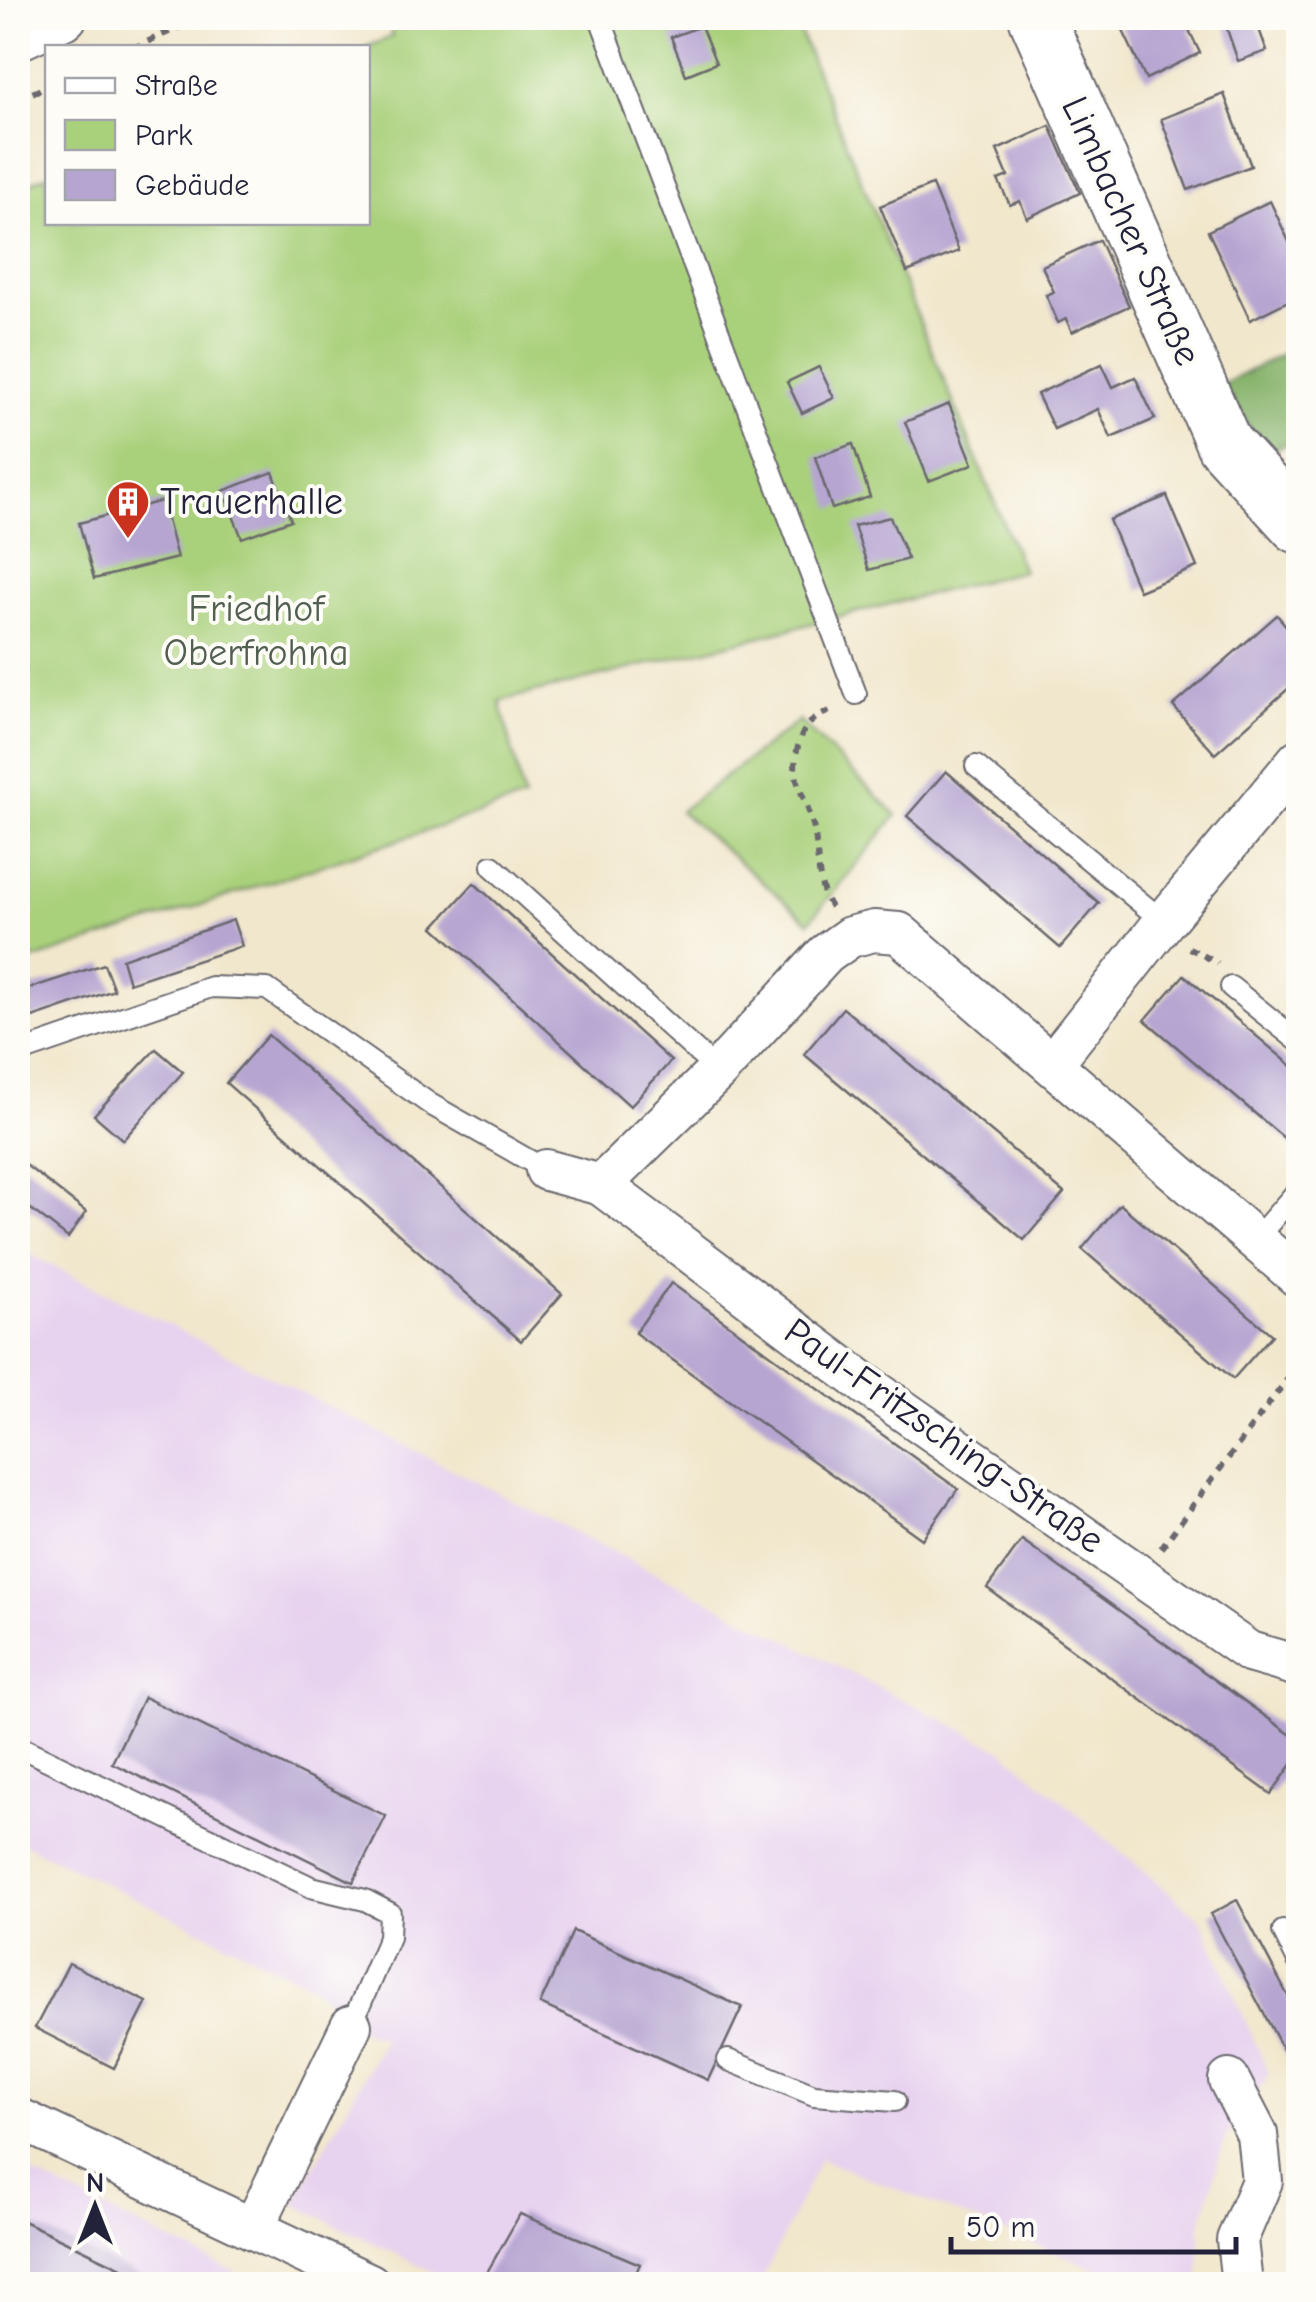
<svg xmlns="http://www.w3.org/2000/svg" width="1316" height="2302" font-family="'Comic Neue',sans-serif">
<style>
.built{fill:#e7d2ef}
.green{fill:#a9d07a;stroke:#66795a;stroke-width:2.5}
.forest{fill:#86b26a;stroke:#546a52;stroke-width:2.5}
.building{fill:#b6a5d1}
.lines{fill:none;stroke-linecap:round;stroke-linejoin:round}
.lane-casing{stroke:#6a676e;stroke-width:24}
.street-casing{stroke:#6a676e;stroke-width:44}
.secondary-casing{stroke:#6a676e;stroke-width:59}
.path{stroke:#6a676e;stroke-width:6;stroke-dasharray:8 8;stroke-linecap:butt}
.lane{stroke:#fff;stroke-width:20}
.street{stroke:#fff;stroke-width:40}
.secondary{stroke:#fff;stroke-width:55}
.labels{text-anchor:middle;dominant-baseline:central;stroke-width:8;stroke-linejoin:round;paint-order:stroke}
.street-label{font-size:38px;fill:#22223b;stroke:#fdfcf7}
.poi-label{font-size:38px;fill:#22223b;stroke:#fdfcf7;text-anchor:start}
.park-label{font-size:38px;fill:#515f51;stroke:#fdfcf7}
</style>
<rect width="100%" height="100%" fill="#fdfcf7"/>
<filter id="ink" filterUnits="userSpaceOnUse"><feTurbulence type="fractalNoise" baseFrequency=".01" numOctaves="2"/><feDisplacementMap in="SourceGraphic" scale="20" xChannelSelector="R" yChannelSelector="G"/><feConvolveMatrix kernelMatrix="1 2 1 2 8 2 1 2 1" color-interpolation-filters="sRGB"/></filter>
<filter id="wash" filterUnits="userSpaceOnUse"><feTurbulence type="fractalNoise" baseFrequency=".0048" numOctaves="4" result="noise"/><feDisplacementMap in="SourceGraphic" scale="40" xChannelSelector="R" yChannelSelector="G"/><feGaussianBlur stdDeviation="2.25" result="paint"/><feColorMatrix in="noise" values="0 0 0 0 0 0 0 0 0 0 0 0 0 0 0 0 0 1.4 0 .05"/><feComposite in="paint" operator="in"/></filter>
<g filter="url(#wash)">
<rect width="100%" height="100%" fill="#f1e7cc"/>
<g class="built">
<polygon points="18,1248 1004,1751 1201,1920 1269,2074 1225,2139 1200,2228 1200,2284 1135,2284 820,2159 760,2284 457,2284 294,2204 384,2039 351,2026 314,1986 18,1841"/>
<polygon points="18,2167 259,2284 18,2284"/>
</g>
<g class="green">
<polygon points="388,18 794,18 1023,571 500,701 524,799 18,965 18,188 47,175 48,222 368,222 366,47 392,37"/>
<polygon points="799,721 897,815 809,922 680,811"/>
</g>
<polygon class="forest" points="1298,346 1298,438 1267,453 1222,385"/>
<g id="blocks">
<g class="building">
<polygon points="1117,18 1209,18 1210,20 1189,30 1200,53 1146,79"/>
<polygon points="1223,18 1255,18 1267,51 1238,61"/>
<polygon points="701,26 716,63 686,75 671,37"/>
<polygon points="1224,94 1251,166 1188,190 1161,119"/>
<polygon points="1050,126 1080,193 1027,218 1020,201 1010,205 998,180 1008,176 997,150"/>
<polygon points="932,185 959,251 907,272 880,206"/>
<polygon points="1270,201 1298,261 1298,296 1250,320 1208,231"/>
<polygon points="1099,240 1129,306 1072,332 1066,319 1058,323 1046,295 1054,292 1042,266"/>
<polygon points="1102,364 1113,387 1135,377 1155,419 1111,438 1098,409 1054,429 1037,394"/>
<polygon points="819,367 834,398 802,413 787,382"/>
<polygon points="949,404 973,464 929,481 905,422"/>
<polygon points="853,444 870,497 832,509 815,457"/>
<polygon points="273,472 291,520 242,538 223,491"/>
<polygon points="1167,496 1197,567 1139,591 1109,520"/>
<polygon points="162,501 177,558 94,579 79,523"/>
<polygon points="890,517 908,559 869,570 854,526"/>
<polygon points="1277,615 1298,640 1298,680 1215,754 1173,706"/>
<polygon points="946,771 1099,903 1060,948 907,816"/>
<polygon points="474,883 671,1061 630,1106 434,927"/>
<polygon points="233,920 242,946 129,983 122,959"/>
<polygon points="104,964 114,990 18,1023 18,992"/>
<polygon points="1184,975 1298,1071 1298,1150 1145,1020"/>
<polygon points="843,1008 1064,1193 1024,1240 804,1054"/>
<polygon points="268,1035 562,1294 521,1341 226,1083"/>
<polygon points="156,1049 183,1072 123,1140 94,1115"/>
<polygon points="18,1159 86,1212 68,1238 18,1199"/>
<polygon points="1120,1204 1272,1335 1233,1379 1082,1249"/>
<polygon points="671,1283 958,1489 922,1539 635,1333"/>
<polygon points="1022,1540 1298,1740 1298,1756 1271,1794 987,1588"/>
<polygon points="144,1697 386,1816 353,1882 112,1763"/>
<polygon points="1237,1900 1298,2015 1298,2053 1288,2059 1211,1914"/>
<polygon points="573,1931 742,2007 708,2080 540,2004"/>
<polygon points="69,1963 147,2002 114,2068 35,2028"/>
<polygon points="520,2214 640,2264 631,2284 504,2284 485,2276"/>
<polygon points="19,2219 155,2284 18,2284"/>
</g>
</g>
</g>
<g filter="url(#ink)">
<use href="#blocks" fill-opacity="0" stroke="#6a676e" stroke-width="2.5"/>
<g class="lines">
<g class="lane-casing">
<g id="lane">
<polyline points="600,18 856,694"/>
<polyline points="976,766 1164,922"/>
<polyline points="492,866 718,1071"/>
<polyline points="1231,987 1298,1041"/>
<polyline points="18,1053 211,987 267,989 430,1104 546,1170"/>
<polyline points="1255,1240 1298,1190"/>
<polyline points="18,1746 311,1887 365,1900 390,1913 389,1937 351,2026"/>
<polyline points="1283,1931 1298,1961"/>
<polyline points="728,2060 814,2095 895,2101"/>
</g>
</g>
<g class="street-casing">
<g id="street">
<polyline points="18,40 66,18"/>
<polyline points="1052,1064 1164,922 1298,760"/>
<polyline points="546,1170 601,1185 865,1384 1249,1652 1298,1666"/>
<polyline points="601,1185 718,1071 826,954 850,937 874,931 899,933 1298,1277"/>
<polyline points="1229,2080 1257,2134 1262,2181 1237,2240 1242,2284"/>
<polyline points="18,2118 370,2284"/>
<polyline points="253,2229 351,2026"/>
</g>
</g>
<g class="secondary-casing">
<polyline id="secondary" points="1037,18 1224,444 1298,525"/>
</g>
<g class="path">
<polyline points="133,48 201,18"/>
<polyline points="18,99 48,86"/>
<path d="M 831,907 C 816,887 819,854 814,830 C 806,792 786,780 800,740 C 805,724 817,715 833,710"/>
<polyline points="1189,948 1218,963"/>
<polyline points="1161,1548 1298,1365"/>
</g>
<use href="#lane" class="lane"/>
<use href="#street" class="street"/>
<use href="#secondary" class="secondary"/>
</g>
</g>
<defs>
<g id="building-pin" transform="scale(2.25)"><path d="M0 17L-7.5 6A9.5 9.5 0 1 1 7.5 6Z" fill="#c8321e" stroke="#fdfcf7"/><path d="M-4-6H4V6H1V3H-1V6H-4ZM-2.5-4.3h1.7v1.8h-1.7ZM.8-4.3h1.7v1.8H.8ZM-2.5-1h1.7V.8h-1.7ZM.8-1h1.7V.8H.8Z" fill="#fff"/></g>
</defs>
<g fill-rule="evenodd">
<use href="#building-pin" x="128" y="502"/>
</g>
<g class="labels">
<g class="street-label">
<text transform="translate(1131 231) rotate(66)">Limbacher Straße</text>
<text transform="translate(944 1436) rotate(35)">Paul-Fritzsching-Straße</text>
</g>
<g class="poi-label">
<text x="160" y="502">Trauerhalle</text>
</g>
<g class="park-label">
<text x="256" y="609">Friedhof<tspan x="256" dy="44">Oberfrohna</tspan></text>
</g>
</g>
<rect width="1316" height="2302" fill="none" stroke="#fdfcf7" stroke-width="60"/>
<rect x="45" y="45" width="325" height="180" fill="#fdfcf7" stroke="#a5a5ac" stroke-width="2.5"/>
<rect x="65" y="78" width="50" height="15" fill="#ffffff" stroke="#a5a5ac" stroke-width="2.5"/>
<text x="135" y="95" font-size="30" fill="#22223b">Straße</text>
<rect x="65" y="120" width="50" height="30" fill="#a9d07a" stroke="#a5a5ac" stroke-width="2.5"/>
<text x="135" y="145" font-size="30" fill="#22223b">Park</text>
<rect x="65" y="170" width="50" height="30" fill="#b6a5d1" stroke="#a5a5ac" stroke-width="2.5"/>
<text x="135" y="195" font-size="30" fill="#22223b">Gebäude</text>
<g transform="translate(95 2207)" stroke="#fdfcf7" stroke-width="8" paint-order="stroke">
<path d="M0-8L18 38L0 25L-18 38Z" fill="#22223b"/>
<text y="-15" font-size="28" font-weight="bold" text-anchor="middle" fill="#22223b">N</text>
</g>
<path d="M951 2237v15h285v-15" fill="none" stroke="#22223b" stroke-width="5"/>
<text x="966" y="2237" font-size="30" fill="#22223b" stroke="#fdfcf7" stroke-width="8" paint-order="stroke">50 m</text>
</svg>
